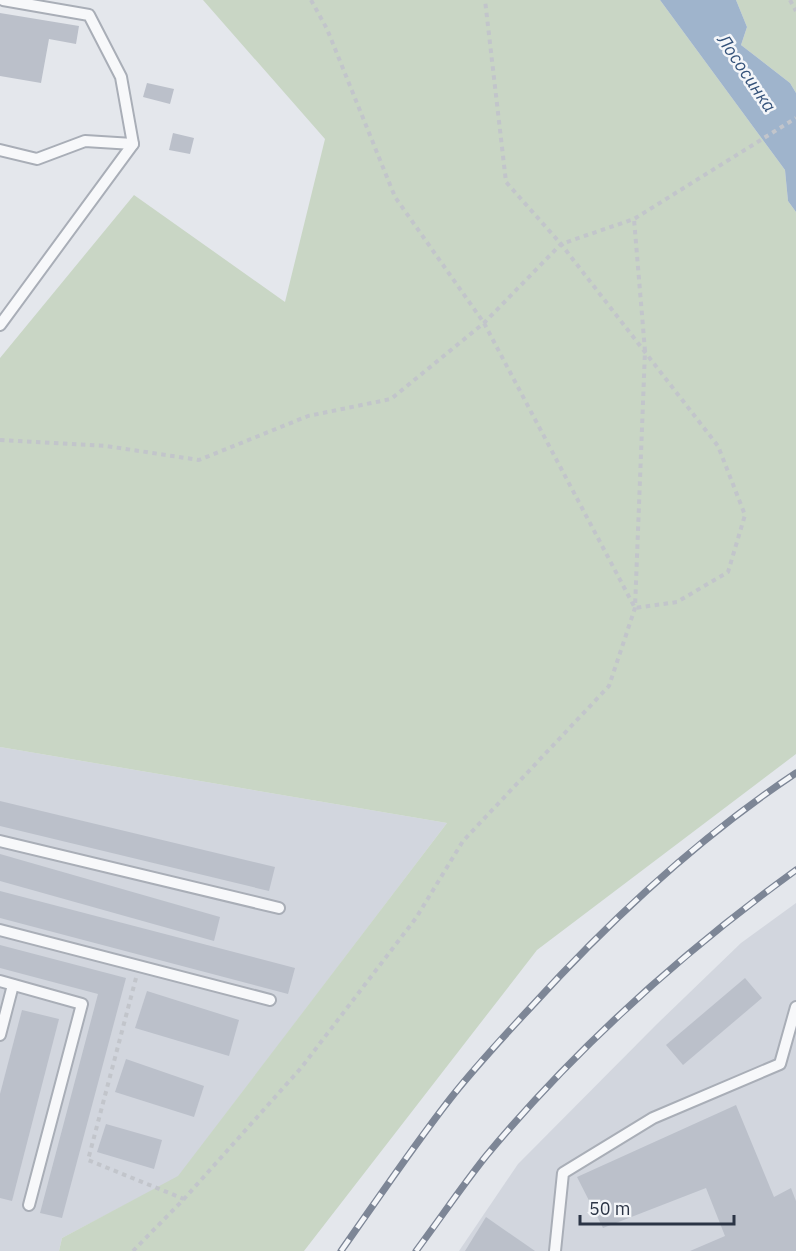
<svg xmlns="http://www.w3.org/2000/svg" width="796" height="1251" font-family="'IBM Plex Sans',sans-serif">
<style>
.built{fill:#d2d6de}
.green{fill:#c9d6c5}
.water{fill:#9fb4cc}
.building{fill:#bbc0ca}
.lines{fill:none;stroke-linecap:round;stroke-linejoin:round}
.service-casing{stroke:#a9aeb7;stroke-width:14}
.path{stroke:#c2c5cb;stroke-width:4;stroke-dasharray:4.5 4.5;stroke-linecap:butt}
.service{stroke:#f7f8fa;stroke-width:10}
.rail-casing{stroke:#7d8696;stroke-width:7}
.rail{stroke:#f4f6f9;stroke-width:4.5;stroke-dasharray:14;stroke-linecap:butt}
.labels{text-anchor:middle;dominant-baseline:central;stroke-width:5;stroke-linejoin:round;paint-order:stroke}
.water-label{font-size:18px;font-style:italic;fill:#34527a;stroke:#f4f6f9}
</style>
<rect width="100%" height="100%" fill="#e4e7ec"/>
<g class="built">
<polygon points="0,747 447,823 178,1177 62,1238 59,1251 0,1251"/>
<polygon points="796,903 796,1251 459,1251 518,1164 657,1024 741,943"/>
</g>
<g class="green">
<polygon points="203,0 660,0 785,170 788,201 796,212 796,754 537,950 304,1251 59,1251 62,1238 178,1176 447,823 0,747 0,358 134,195 285,302 325,139"/>
<polygon points="736,0 796,0 796,93 790,83 741,45 747,27"/>
</g>
<polygon class="water" points="660,0 736,0 747,27 741,45 790,83 796,93 796,212 788,201 785,170"/>
<g class="building">
<polygon points="0,13 79,26 76,44 49,39 41,83 0,76"/>
<polygon points="147,83 174,89 170,104 143,97"/>
<polygon points="173,133 194,138 190,154 169,150"/>
<polygon points="0,801 275,867 269,891 0,826"/>
<polygon points="0,854 220,917 214,941 0,881"/>
<polygon points="0,891 295,968 288,994 0,918"/>
<polygon points="0,945 126,978 62,1218 40,1213 98,994 0,968"/>
<polygon points="745,978 762,998 683,1065 666,1045"/>
<polygon points="147,991 239,1020 229,1056 135,1028"/>
<polygon points="22,1010 59,1019 12,1201 0,1198 0,1094"/>
<polygon points="126,1059 204,1086 194,1117 115,1092"/>
<polygon points="736,1105 774,1197 791,1188 796,1201 796,1251 690,1251 725,1236 706,1188 603,1228 577,1177"/>
<polygon points="106,1124 162,1140 154,1169 97,1152"/>
<polygon points="486,1217 535,1251 465,1251"/>
</g>
<g class="lines">
<g class="service-casing">
<g id="service">
<polyline points="0,150 37,159 85,141 133,144"/>
<polyline points="0,325 133,144 121,77 89,15 3,0"/>
<polyline points="0,841 279,908"/>
<polyline points="0,930 270,1000"/>
<polyline points="0,981 82,1004 29,1205"/>
<polyline points="0,1035 13,985"/>
<polyline points="555,1251 563,1173 653,1118 780,1064 796,1007"/>
</g>
</g>
<g class="path">
<polyline points="311,0 327,29 395,197 484,323 635,608 677,602 728,572 745,515 718,446 561,244 506,182 485,0"/>
<polyline points="790,0 796,11"/>
<polyline points="0,440 106,446 199,460 308,416 391,399 484,323 561,244 634,219 796,118"/>
<polyline points="136,978 88,1160 184,1199"/>
<polyline points="133,1251 184,1199 301,1068 416,918 463,841 609,686 635,608 645,351 634,219"/>
</g>
<use href="#service" class="service"/>
<g class="rail-casing">
<g id="rail">
<path d="M 341,1251 C 377,1200 412,1148 450,1099 C 475,1067 503,1037 531,1007 C 610,920 698,838 796,773"/>
<path d="M 416,1251 C 440,1219 462,1186 486,1156 C 575,1049 683,952 796,870"/>
</g>
</g>
<use href="#rail" class="rail"/>
</g>
<g class="labels">
<g class="water-label">
<text transform="translate(747 73) rotate(56)">Лососинка</text>
</g>
</g>
<path d="M580 1215v9h154v-9" fill="none" stroke="#2b3445" stroke-width="3"/>
<text x="589" y="1215" font-size="18" fill="#2b3445" stroke="#f4f6f9" stroke-width="4.5" paint-order="stroke">50 m</text>
</svg>
